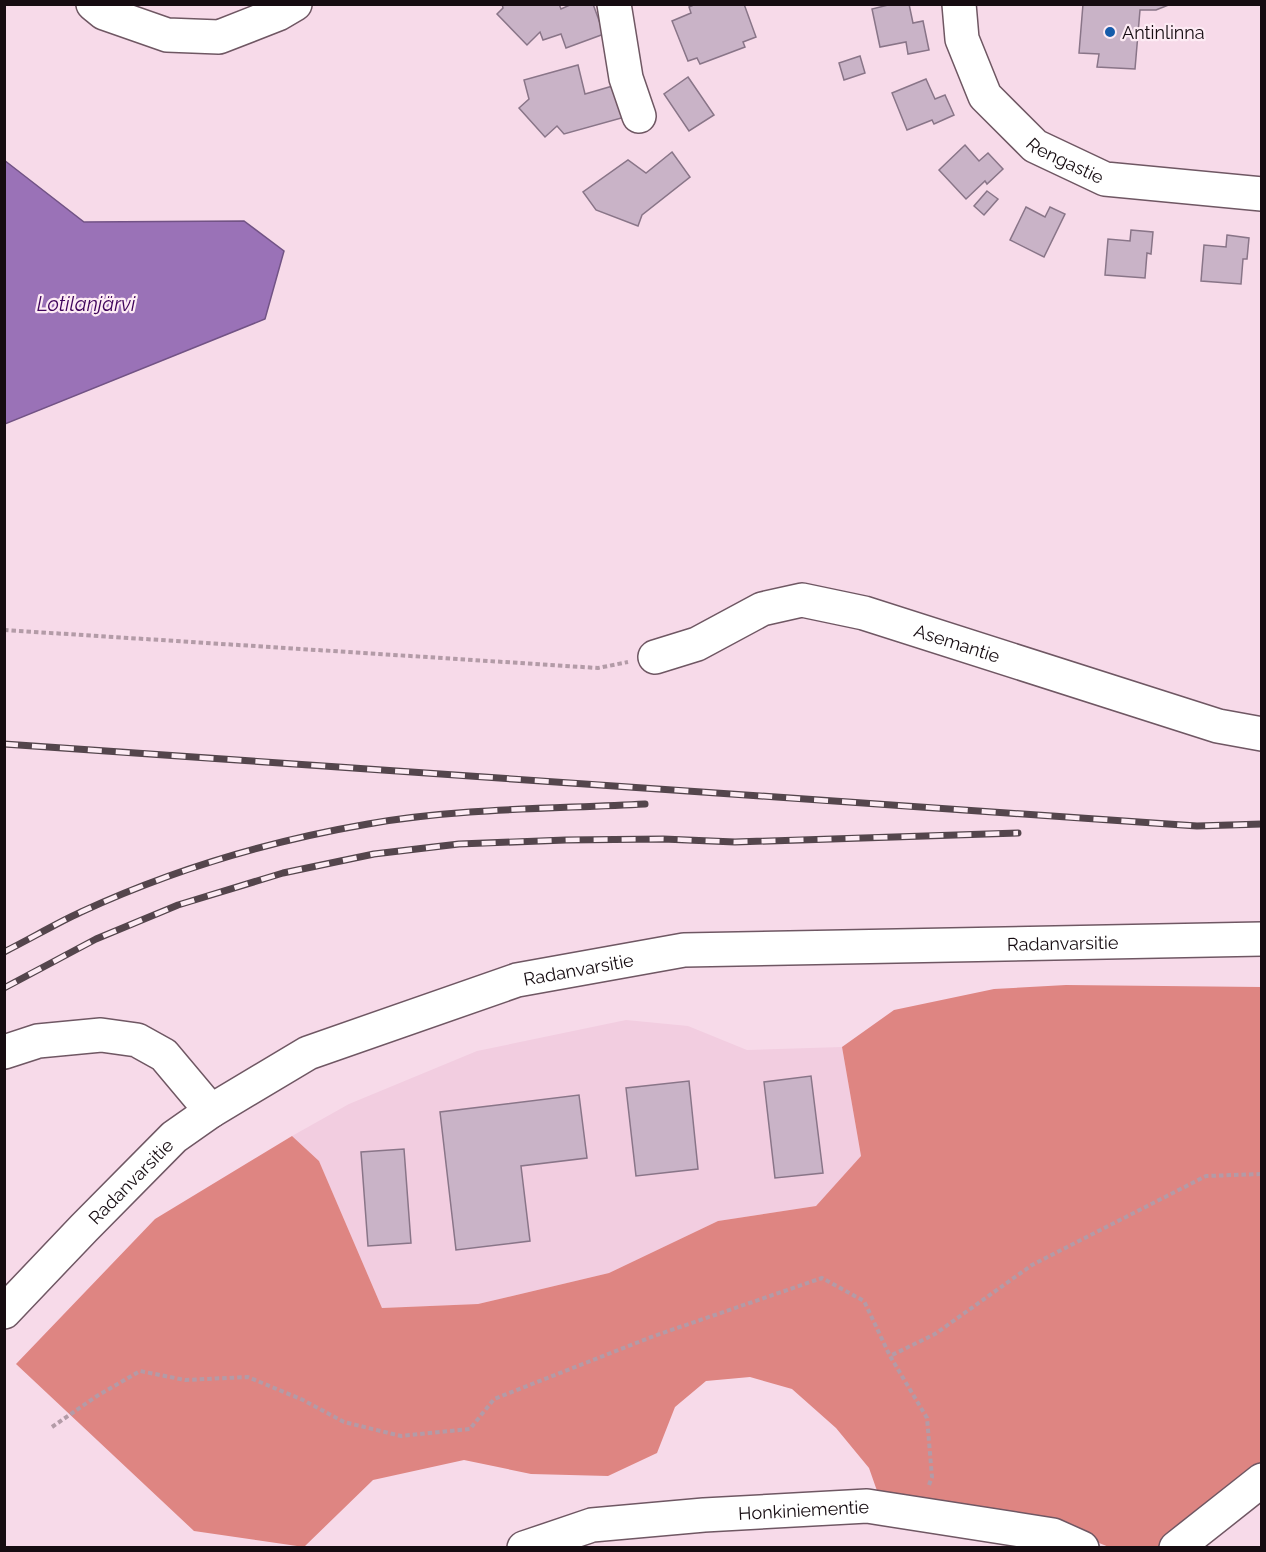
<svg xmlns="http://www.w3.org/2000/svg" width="1266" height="1552" font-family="Raleway,sans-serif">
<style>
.built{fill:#f2cde0}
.forest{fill:#de8582}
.water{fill:#9a72b7;stroke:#725385;stroke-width:1.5}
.building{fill:#c9b3c7;stroke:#897588;stroke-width:1.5}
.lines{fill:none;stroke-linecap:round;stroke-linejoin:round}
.minor-casing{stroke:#6f5763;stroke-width:36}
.path{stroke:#b39ba7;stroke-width:4;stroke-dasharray:4.5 3;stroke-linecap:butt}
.minor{stroke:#fff;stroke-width:33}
.rail-casing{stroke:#54454c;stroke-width:7}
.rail{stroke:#fdebf4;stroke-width:4.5;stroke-dasharray:14;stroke-linecap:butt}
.poi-dot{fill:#155baa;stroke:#fdebf4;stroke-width:2}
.labels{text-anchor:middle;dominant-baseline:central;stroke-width:4.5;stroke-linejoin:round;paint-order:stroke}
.poi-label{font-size:18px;fill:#160c11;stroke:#fdebf4;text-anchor:start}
.street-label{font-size:18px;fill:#160c11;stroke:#fdebf4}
.water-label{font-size:20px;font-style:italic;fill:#3e035b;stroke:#fdebf4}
</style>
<rect width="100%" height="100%" fill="#f7dae9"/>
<polygon class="built" points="626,1020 688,1026 747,1050 842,1047 861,1156 816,1206 718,1221 609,1273 478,1304 382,1308 319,1161 292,1136 349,1104 477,1051"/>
<polygon class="forest" points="1066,985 1261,987 1261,1463 1158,1547 1109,1547 1057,1526 882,1505 869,1468 836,1428 792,1389 750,1377 706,1381 675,1407 657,1453 608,1476 531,1474 464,1460 373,1480 304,1547 194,1531 16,1364 155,1219 292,1136 319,1161 382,1308 478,1304 609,1273 718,1221 816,1206 861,1156 842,1047 894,1010 994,989"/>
<polygon class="water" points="4,160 84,222 244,221 284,251 265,319 5,424"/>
<g class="building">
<polygon points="502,4 559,4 561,9 572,4 593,4 604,34 566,48 561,34 543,40 540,32 527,45 497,14 503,8"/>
<polygon points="696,4 744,4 756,37 743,42 745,47 700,64 697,58 688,61 672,21 691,13 689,7"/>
<polygon points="892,4 909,4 913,23 923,21 929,50 908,54 906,42 880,47 872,9"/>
<polygon points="1083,4 1171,4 1156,10 1140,10 1135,69 1097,67 1099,54 1079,53"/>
<polygon points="860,56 865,73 844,80 839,63"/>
<polygon points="578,65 585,94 616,85 625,117 564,134 557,126 545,137 519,108 529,99 524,80"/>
<polygon points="688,77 714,115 689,131 664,94"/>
<polygon points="926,79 935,99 945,95 954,115 934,124 932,120 907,130 892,93"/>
<polygon points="965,145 979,161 988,153 1003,169 987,184 985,181 966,199 939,170"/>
<polygon points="672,152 690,177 642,215 638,226 596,210 583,192 628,160 646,173"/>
<polygon points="987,191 998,199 984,215 974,206"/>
<polygon points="1026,207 1045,217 1050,207 1065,214 1044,257 1010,240"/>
<polygon points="1131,230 1153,232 1151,254 1147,253 1145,278 1105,275 1108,239 1130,241"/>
<polygon points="1227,235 1249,238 1247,259 1243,259 1241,284 1201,281 1204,245 1226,247"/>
<polygon points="811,1076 823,1173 775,1178 764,1082"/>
<polygon points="689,1081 698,1169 636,1176 626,1088"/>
<polygon points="579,1095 587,1158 521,1166 530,1241 456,1250 440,1112"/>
<polygon points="404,1149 411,1243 368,1246 361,1152"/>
</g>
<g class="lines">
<g class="minor-casing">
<g id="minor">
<polyline points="93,4 104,13 167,35 219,37 278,14 295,4"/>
<polyline points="614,4 626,78 639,116"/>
<path id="s1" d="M 959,4 L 962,39 L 985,96 L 1035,146 L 1105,179 L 1262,194"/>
<path id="s2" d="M 655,657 L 697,644 L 762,609 L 802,600 L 864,613 L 1218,726 L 1262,734"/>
<polyline points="4,1052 38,1041 101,1035 137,1040 164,1055 211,1111"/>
<path id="s3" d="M 4,1312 L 84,1228 L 174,1137 L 211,1111 L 308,1053 L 517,980 L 684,950 L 1262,939"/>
<path id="s4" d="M 524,1548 L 592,1525 L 704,1515 L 867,1506 L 1053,1535 L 1082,1548"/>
<polyline points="1176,1548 1262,1480"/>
</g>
</g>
<g class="path">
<polyline points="4,630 598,668 628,662"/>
<polyline points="52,1427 97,1396 140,1371 185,1380 248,1377 303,1400 344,1422 401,1436 470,1429 494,1399 654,1336 822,1278 864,1301 890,1356"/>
<polyline points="929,1485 932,1477 927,1418 890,1356 935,1334 1032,1265 1206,1176 1262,1174"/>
</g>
<use href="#minor" class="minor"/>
<g class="rail-casing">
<g id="rail">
<polyline points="4,744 1197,826 1262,824"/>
<path d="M 4,952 C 30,939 55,924 81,912 C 172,870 269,841 368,824 C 459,808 553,809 645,804"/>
<polyline points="4,988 96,939 178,905 283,873 374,854 459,844 566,840 663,839 735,842 1018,833"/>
</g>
</g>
<use href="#rail" class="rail"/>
</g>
<circle class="poi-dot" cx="1110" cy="32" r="6"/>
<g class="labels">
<g class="poi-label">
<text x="1122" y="32">Antinlinna</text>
</g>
<g class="street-label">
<text stroke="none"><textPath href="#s1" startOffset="201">Rengastie</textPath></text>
<text stroke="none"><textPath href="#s2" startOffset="320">Asemantie</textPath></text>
<text stroke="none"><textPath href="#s3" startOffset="1172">Radanvarsitie</textPath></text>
<text stroke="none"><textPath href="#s3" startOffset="686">Radanvarsitie</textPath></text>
<text stroke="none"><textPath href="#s3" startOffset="182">Radanvarsitie</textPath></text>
<text stroke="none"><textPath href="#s4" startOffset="284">Honkiniementie</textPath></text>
</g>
<g class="water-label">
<text x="86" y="304">Lotilanjärvi</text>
</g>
</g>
<rect width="1266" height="1552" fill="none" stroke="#160c11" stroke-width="12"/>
</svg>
